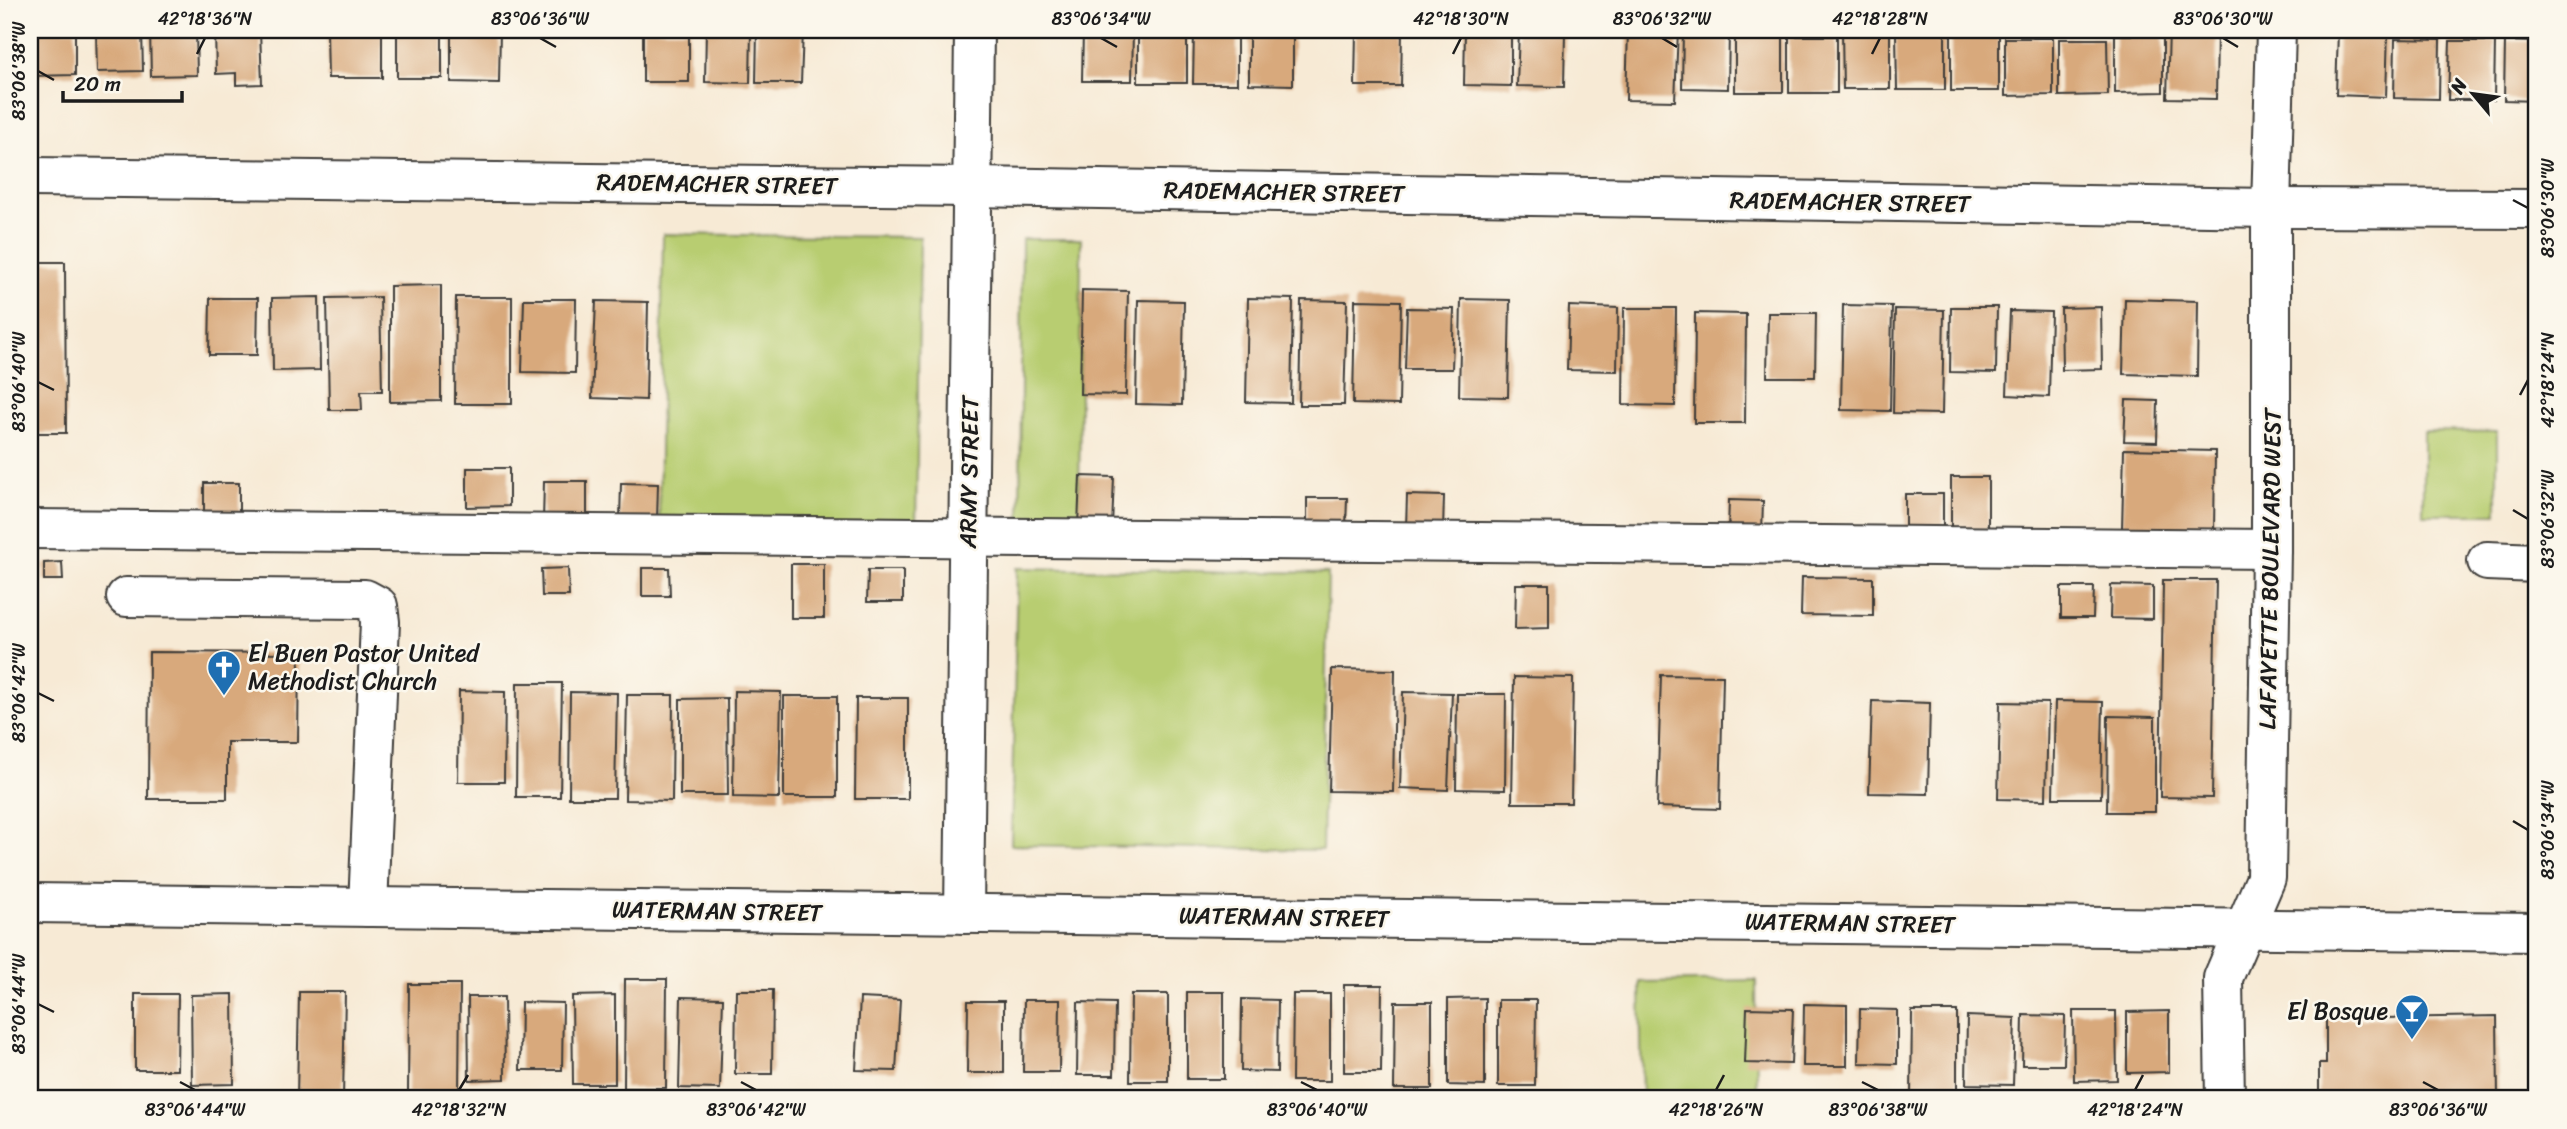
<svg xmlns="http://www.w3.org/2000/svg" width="2567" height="1129" font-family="Sriracha,sans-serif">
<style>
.green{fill:#b8cd71;stroke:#6a7446;stroke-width:2}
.building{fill:#d8a97b}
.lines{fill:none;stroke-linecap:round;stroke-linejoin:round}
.minor-casing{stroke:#3d3b38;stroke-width:42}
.minor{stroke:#fff;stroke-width:38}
.ticks{fill:none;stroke:#1c1c1c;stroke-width:2.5}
.labels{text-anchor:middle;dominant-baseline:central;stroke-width:5;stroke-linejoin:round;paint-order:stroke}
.street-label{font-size:24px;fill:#1c1c1c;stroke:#fbf7ec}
.poi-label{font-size:24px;fill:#1c1c1c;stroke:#fbf7ec;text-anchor:start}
.neatline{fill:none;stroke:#1c1c1c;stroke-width:2.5}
.ticks-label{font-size:18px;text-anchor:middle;fill:#1c1c1c}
</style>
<rect width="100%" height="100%" fill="#fbf7ec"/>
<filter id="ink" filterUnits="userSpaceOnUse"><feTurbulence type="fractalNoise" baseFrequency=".0143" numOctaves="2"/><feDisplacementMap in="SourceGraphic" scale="14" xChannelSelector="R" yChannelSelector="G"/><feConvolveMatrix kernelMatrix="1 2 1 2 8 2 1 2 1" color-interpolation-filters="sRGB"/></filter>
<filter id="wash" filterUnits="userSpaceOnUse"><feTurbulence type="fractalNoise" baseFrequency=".00686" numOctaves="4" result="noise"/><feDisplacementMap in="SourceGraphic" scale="28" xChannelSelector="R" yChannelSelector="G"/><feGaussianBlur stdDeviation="1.57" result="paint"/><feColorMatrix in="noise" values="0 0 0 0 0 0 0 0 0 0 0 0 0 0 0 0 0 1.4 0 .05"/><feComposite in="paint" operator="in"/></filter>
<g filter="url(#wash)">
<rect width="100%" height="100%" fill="#f7ead5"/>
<g class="green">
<polygon points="663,234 920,237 916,528 659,525"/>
<polygon points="1022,239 1081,239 1079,531 1020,530"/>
<polygon points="2423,431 2497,432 2497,514 2423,514"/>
<polygon points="1017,568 1328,573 1322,850 1011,845"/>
<polygon points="1756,980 1757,1099 1642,1099 1640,982"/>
</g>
<g id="blocks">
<g class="building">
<polygon points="30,30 75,30 75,75 30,76"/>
<polygon points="96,30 142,30 143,71 97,72"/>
<polygon points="150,30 196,30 197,75 151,76"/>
<polygon points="215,30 260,30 262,84 236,85 236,73 216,74"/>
<polygon points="327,30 382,30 382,78 328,78"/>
<rect x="397" y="30" width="45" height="48"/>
<polygon points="451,30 500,30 499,83 451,82"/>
<rect x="643" y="30" width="46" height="52"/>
<polygon points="706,30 751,30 750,83 705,82"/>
<polygon points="757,30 803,30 801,83 756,83"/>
<polygon points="1083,30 1133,30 1132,81 1082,81"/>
<rect x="1138" y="30" width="49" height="53"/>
<polygon points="1194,30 1237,30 1237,84 1193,84"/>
<polygon points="1249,30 1293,30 1293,85 1249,84"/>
<polygon points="1356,30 1402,30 1401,86 1355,86"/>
<polygon points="1465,30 1511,30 1511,86 1464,85"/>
<polygon points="1519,30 1565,30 1564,87 1517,86"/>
<polygon points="1628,30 1678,30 1675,101 1626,100"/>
<polygon points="1683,30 1729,30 1728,89 1682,88"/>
<polygon points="1842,30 1890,30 1890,89 1843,89"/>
<polygon points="2169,30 2217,30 2216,99 2167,98"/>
<polygon points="2338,30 2388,30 2386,97 2336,95"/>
<polygon points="1896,33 1945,33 1945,90 1897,90"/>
<rect x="1951" y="34" width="48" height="57"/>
<rect x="1735" y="35" width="48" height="57"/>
<polygon points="2115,35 2163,35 2163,92 2115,93"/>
<rect x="1789" y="36" width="48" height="57"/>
<polygon points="2005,38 2053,38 2053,95 2005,96"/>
<polygon points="2059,39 2107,39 2108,95 2059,96"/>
<polygon points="2395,39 2440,40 2439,99 2394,98"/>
<polygon points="2450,41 2495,41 2494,100 2448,100"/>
<polygon points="2505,41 2537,42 2537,101 2504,100"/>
<polygon points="30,262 65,262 66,433 30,433"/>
<polygon points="441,285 441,401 390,402 390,286"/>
<polygon points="1082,290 1128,291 1126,395 1080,394"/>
<polygon points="319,297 320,370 273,371 272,298"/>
<polygon points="380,297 382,391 361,391 362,410 329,410 327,298"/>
<polygon points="456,297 512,297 512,404 455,404"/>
<polygon points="210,298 258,298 257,355 209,355"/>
<polygon points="1248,298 1293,299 1291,403 1246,402"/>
<polygon points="524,299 576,299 575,373 522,372"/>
<polygon points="1461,299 1510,300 1508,397 1459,396"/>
<polygon points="2125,299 2198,301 2197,376 2123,374"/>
<polygon points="1138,300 1184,301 1182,405 1136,404"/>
<polygon points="1301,300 1347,301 1344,405 1299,405"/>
<polygon points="1355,300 1401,301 1399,405 1353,404"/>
<polygon points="596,301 648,302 646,400 592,398"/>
<polygon points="1843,305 1892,306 1890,411 1841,410"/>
<polygon points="1569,306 1618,308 1617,371 1567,370"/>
<polygon points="1951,307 1997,307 1996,373 1950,372"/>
<polygon points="2101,307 2102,369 2062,370 2061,308"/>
<polygon points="1407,308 1454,309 1452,369 1405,369"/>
<polygon points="1624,308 1676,308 1675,406 1623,405"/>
<polygon points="1895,309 1944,310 1942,414 1893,413"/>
<polygon points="2010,311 2051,312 2049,397 2007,395"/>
<polygon points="1695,313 1746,314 1745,423 1694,423"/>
<polygon points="1768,313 1816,313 1815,377 1767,377"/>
<polygon points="2126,400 2158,401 2157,442 2124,441"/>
<polygon points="2124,449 2215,451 2214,531 2122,529"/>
<polygon points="467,468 509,468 509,506 467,507"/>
<polygon points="1080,476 1114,477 1112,527 1078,526"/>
<polygon points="1951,477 1988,477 1988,530 1951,529"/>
<polygon points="544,481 587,481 587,522 543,522"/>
<polygon points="204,483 239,483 239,516 204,517"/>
<polygon points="621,483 658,484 657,520 620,519"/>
<rect x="1905" y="494" width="38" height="36"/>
<polygon points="1407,495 1444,496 1443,530 1406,529"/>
<polygon points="1307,498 1347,498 1346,527 1307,526"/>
<polygon points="1729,500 1763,501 1762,532 1728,531"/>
<polygon points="62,562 63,580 44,580 44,563"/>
<rect x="791" y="564" width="33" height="54"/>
<polygon points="568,568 569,596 542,596 541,569"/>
<polygon points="642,568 669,568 670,596 642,596"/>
<polygon points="868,570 903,570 903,602 867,602"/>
<polygon points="1802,577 1873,578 1873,616 1801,615"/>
<polygon points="2163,580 2216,580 2212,798 2160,797"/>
<polygon points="1516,584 1549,584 1549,628 1515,629"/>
<polygon points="2111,585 2153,586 2153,619 2110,618"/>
<polygon points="2061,587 2094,587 2093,618 2061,618"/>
<polygon points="149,652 299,653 298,742 227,742 227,799 148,799"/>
<polygon points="1332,669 1395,670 1393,792 1329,791"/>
<polygon points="1661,675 1723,676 1720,809 1657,807"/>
<polygon points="1514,677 1573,678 1571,803 1512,803"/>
<polygon points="517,683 562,683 560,797 516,797"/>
<polygon points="459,691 505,692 504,782 458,782"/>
<polygon points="734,691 781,692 779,798 733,797"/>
<polygon points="570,692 617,693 615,798 569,798"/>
<polygon points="1403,692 1452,693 1448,790 1400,788"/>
<polygon points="1457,694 1506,694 1505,790 1456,789"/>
<polygon points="627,695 673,695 672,801 625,800"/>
<rect x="784" y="696" width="53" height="101"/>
<polygon points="727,698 728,795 680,795 680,699"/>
<polygon points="856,698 908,698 908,799 855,799"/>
<polygon points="1872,701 1930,703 1928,794 1869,793"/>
<polygon points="2055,701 2103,702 2101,798 2053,798"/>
<polygon points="2000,702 2048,703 2046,800 1998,799"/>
<polygon points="2108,716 2155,717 2155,812 2107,812"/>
<rect x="30" y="717" width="3" height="67"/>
<polygon points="625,979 667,979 666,1088 624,1088"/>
<polygon points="409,984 460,984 459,1093 408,1093"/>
<polygon points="1344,985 1382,985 1381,1072 1344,1072"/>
<polygon points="736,990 773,990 772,1074 735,1074"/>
<polygon points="299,992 345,992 343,1099 297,1099"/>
<rect x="1187" y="992" width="37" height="87"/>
<polygon points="135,994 178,994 177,1070 135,1070"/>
<polygon points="233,994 234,1084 192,1085 191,995"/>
<polygon points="1131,994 1168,994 1168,1081 1130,1081"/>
<polygon points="1293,994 1330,994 1330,1081 1292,1081"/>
<polygon points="615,995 615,1084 573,1084 572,996"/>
<polygon points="468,997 504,997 505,1079 469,1080"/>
<polygon points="681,997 723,998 720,1089 679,1088"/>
<polygon points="860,998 900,1000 896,1071 856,1070"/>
<polygon points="1485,998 1485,1086 1448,1085 1448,999"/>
<polygon points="1242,999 1278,1000 1277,1072 1241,1071"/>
<polygon points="1024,1000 1060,1000 1059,1072 1023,1072"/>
<polygon points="1498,1000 1536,1000 1535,1086 1498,1086"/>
<polygon points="968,1001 1004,1001 1004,1073 967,1073"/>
<polygon points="521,1002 563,1003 562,1070 520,1070"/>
<polygon points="1078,1002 1115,1003 1114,1075 1077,1075"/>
<polygon points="1395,1002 1432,1002 1432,1089 1394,1089"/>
<polygon points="1804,1004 1847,1005 1847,1066 1803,1066"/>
<polygon points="1747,1008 1793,1009 1791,1064 1745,1063"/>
<polygon points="1860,1009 1897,1010 1897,1064 1859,1063"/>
<polygon points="1912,1011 1957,1011 1957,1099 1911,1099"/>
<polygon points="2073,1011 2116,1011 2117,1080 2074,1081"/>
<polygon points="2169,1011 2169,1072 2127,1073 2127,1012"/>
<polygon points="2023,1015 2065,1016 2064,1065 2022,1065"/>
<polygon points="1967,1016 2015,1018 2013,1085 1966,1084"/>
<polygon points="2497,1016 2498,1099 2319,1099 2319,1064 2326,1064 2326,1019"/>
</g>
</g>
</g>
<g filter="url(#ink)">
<use href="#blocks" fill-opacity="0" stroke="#3d3b38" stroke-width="2"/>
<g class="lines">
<g class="minor-casing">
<g id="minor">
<polyline points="30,177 972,187 2271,208 2537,209"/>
<polyline points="30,529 2271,549"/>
<polyline points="2487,561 2537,563"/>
<polyline points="126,597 365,599 378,606 380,622 368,907"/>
<polyline points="30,903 2537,932"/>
<polyline points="964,914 974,30"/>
<polyline points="2225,1099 2223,978 2266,878 2271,549 2271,208 2276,30"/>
</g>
</g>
<use href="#minor" class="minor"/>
</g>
</g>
<path class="ticks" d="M 540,38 L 556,47M 1101,38 L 1117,47M 1662,38 L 1677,47M 2223,38 L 2238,47M 197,54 L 205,38M 1453,54 L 1461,38M 1872,54 L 1880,38M 38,71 L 54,80M 2513,200 L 2528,208M 38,382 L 54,390M 2520,395 L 2528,380M 2513,510 L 2528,519M 38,693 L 54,701M 2513,821 L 2528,830M 38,1004 L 54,1012M 180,1082 L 195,1090M 741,1082 L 756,1090M 1301,1082 L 1317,1090M 1862,1082 L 1878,1090M 2423,1082 L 2438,1090M 459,1090 L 468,1075M 1716,1090 L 1724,1075M 2135,1090 L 2143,1075"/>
<defs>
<g id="church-pin" transform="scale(1.75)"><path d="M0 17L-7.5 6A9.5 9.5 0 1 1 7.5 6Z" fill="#1f6fb2" stroke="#fbf7ec"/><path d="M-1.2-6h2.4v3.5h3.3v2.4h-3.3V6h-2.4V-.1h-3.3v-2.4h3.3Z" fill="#fff"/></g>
<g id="bar-pin" transform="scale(1.75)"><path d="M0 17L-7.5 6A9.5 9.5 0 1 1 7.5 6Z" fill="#1f6fb2" stroke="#fbf7ec"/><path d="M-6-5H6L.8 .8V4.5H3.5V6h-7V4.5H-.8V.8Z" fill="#fff"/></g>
</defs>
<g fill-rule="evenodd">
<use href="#church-pin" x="224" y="667"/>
<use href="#bar-pin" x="2412" y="1011"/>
</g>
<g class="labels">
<g class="street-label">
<text transform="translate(717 184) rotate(1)">RADEMACHER STREET</text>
<text transform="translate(1284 192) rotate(1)">RADEMACHER STREET</text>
<text transform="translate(1850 202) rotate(1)">RADEMACHER STREET</text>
<text transform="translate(969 472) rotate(-89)">ARMY STREET</text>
<text transform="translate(2270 569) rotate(-89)">LAFAYETTE BOULEVARD WEST</text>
<text transform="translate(717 911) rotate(1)">WATERMAN STREET</text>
<text transform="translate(1284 917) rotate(1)">WATERMAN STREET</text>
<text transform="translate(1850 923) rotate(1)">WATERMAN STREET</text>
</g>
<g class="poi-label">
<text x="248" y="653">El Buen Pastor United<tspan x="248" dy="28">Methodist Church</tspan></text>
<text x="2388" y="1011" text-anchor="end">El Bosque</text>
</g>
</g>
<rect width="2567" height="1129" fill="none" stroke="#fbf7ec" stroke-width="77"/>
<g transform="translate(2473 94) rotate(299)" stroke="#fbf7ec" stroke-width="5" paint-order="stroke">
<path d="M0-5L12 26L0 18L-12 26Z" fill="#1c1c1c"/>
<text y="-10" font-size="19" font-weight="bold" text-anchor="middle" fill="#1c1c1c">N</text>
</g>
<path d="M63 91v10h119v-10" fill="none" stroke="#1c1c1c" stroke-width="3.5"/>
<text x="74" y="91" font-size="21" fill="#1c1c1c" stroke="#fbf7ec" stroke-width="5" paint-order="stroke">20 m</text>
<rect x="38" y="38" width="2490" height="1052" class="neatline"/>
<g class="ticks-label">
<text x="205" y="25">42°18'36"N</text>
<text x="540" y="25">83°06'36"W</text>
<text x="1101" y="25">83°06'34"W</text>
<text x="1461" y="25">42°18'30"N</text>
<text x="1662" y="25">83°06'32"W</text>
<text x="1880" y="25">42°18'28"N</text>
<text x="2223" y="25">83°06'30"W</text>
<text transform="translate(19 71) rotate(-90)" y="6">83°06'38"W</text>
<text transform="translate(2548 208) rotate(-90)" y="6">83°06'30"W</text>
<text transform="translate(2548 380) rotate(-90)" y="6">42°18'24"N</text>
<text transform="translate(19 382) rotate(-90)" y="6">83°06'40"W</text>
<text transform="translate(2548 519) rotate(-90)" y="6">83°06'32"W</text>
<text transform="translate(19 693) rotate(-90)" y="6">83°06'42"W</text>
<text transform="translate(2548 830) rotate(-90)" y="6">83°06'34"W</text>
<text transform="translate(19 1004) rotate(-90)" y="6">83°06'44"W</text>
<text x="195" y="1116">83°06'44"W</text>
<text x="459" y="1116">42°18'32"N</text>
<text x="756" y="1116">83°06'42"W</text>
<text x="1317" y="1116">83°06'40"W</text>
<text x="1716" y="1116">42°18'26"N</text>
<text x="1878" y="1116">83°06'38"W</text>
<text x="2135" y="1116">42°18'24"N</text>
<text x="2438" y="1116">83°06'36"W</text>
</g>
</svg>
